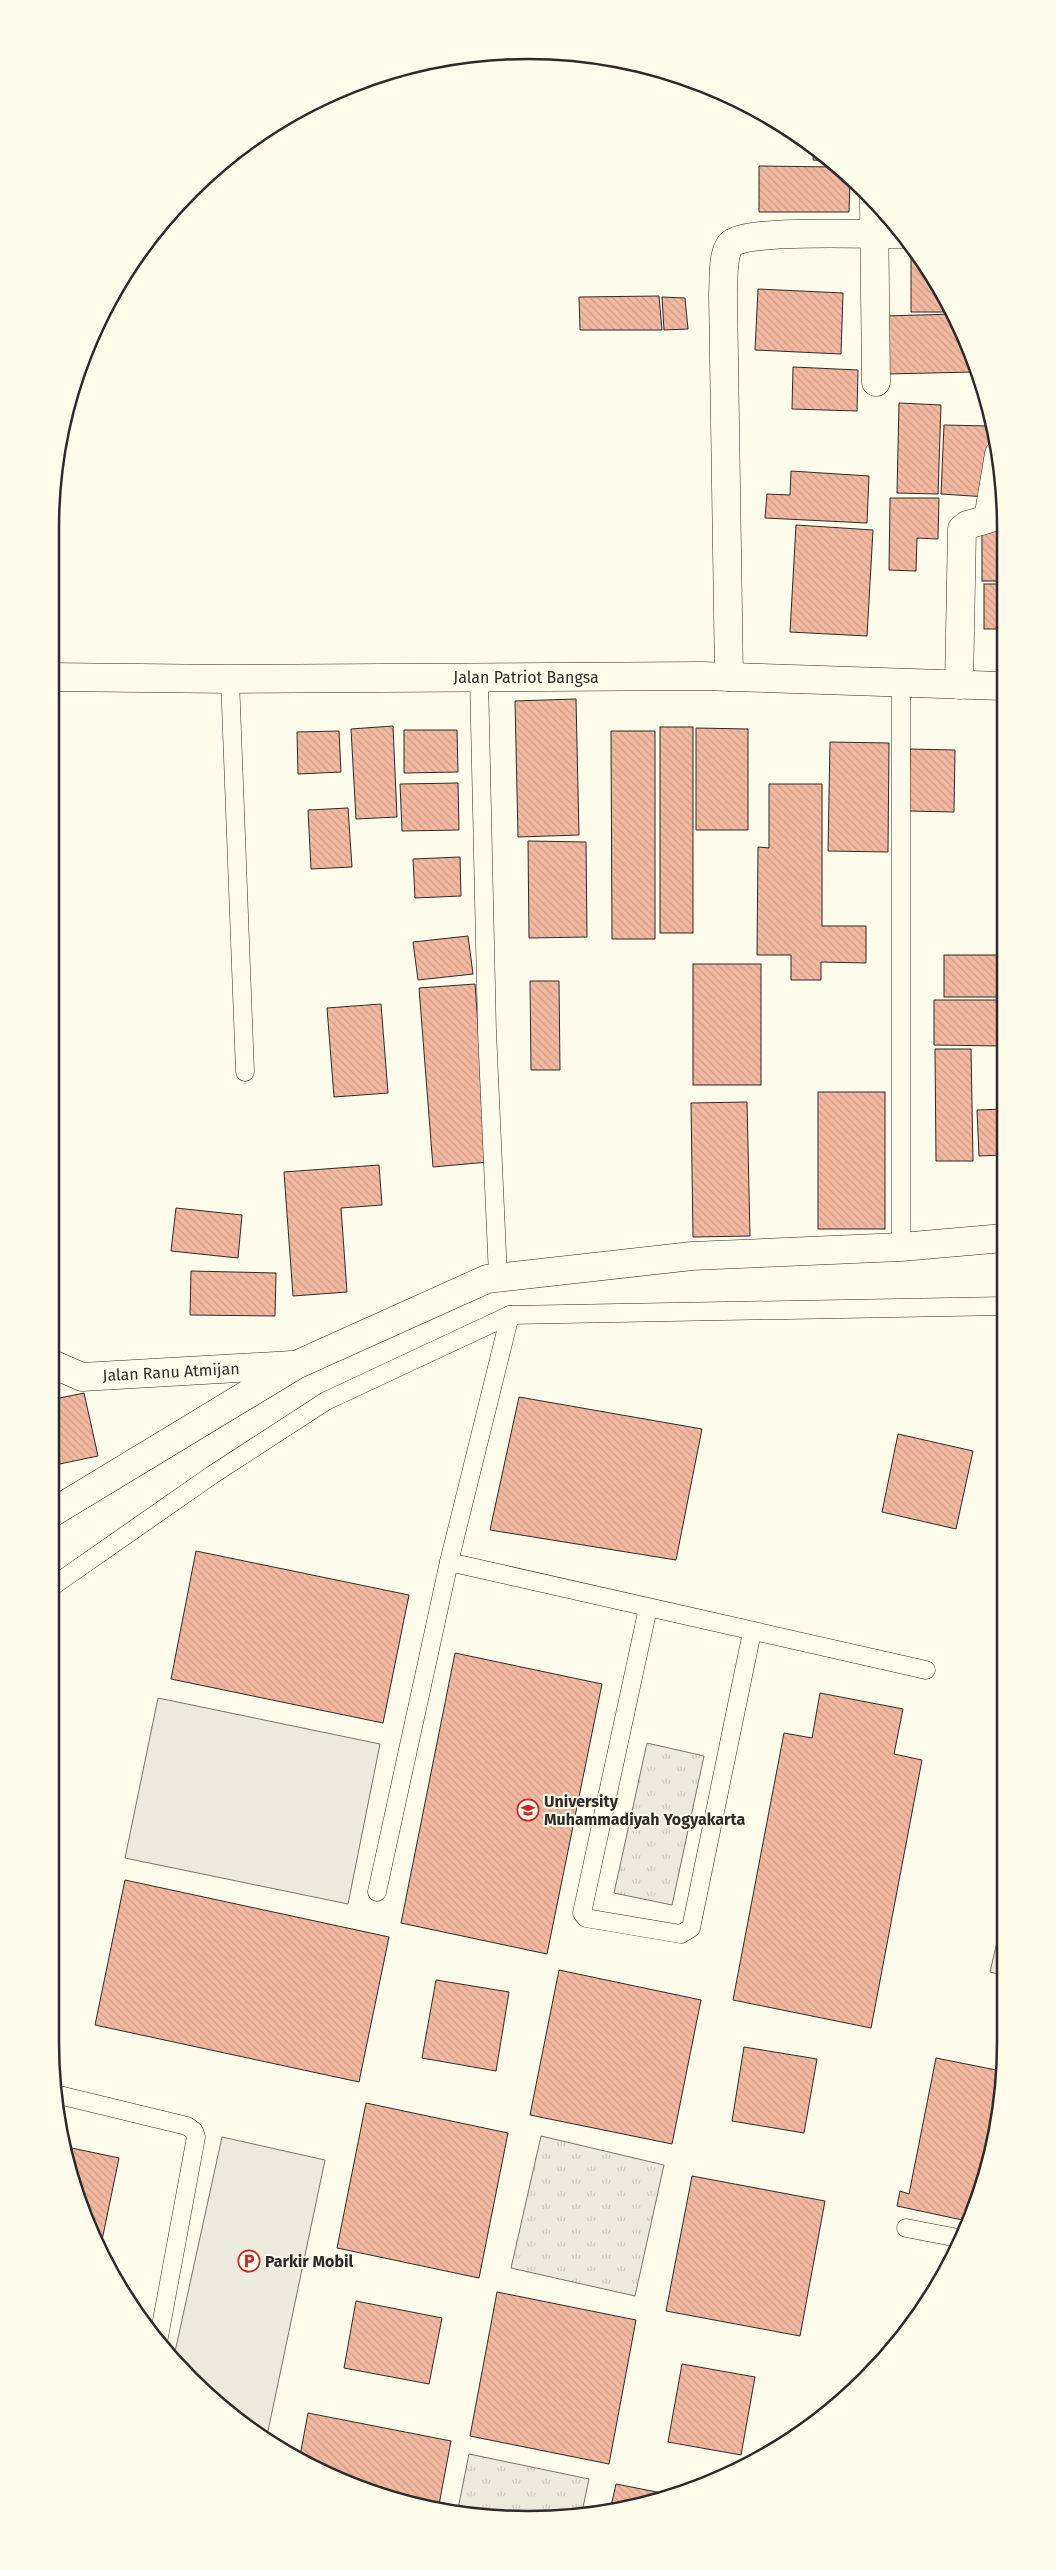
<svg xmlns="http://www.w3.org/2000/svg" width="1056" height="2570" font-family="'Fira Sans',sans-serif">
<style>
.green{fill:#ecebdb;stroke:#74746e}
.park{fill:url(#park-tufts);stroke:#74746e}
.parking{fill:#eceadb;stroke:#74746e}
.building{fill:url(#building-back-hatch);stroke:#2b2b2b}
.lines{fill:none;stroke-linecap:round;stroke-linejoin:round}
.lane-casing{stroke:#2b2b2b;stroke-width:19}
.street-casing{stroke:#2b2b2b;stroke-width:29}
.secondary-casing{stroke:#2b2b2b;stroke-width:29}
.lane{stroke:#fdfbea;stroke-width:18}
.street{stroke:#fdfbea;stroke-width:28}
.secondary{stroke:#fdfbea;stroke-width:28}
.labels{text-anchor:middle;dominant-baseline:central;stroke-width:4;stroke-linejoin:round;paint-order:stroke}
.street-label{font-size:16px;fill:#2b2b2b;stroke:#fdfbea}
.poi-label{font-size:16px;font-weight:bold;fill:#2b2b2b;stroke:#fdfbea;text-anchor:start}
.rim{fill:none;stroke:#2b2b2b;stroke-width:2.5}
</style>
<defs>
<pattern id="park-tufts" width="24" height="20" patternUnits="userSpaceOnUse" patternTransform="scale(1.25)"><rect width="24" height="20" fill="#ecebdb"/><path d="M3 7l-1-3M5 7V3M7 7l1-3M15 17l-1-3M17 17v-4M19 17l1-3" fill="none" stroke="#cbcabc"/></pattern>
<pattern id="building-back-hatch" width="6" height="6" patternUnits="userSpaceOnUse" patternTransform="scale(1.25)"><rect width="6" height="6" fill="#f2b8a0"/><path d="M-1 5l2 2M0 0l6 6M5-1l2 2" fill="none" stroke="#d09e8a"/></pattern>
</defs>
<rect width="100%" height="100%" fill="#fdfbea"/>
<g class="green">
<polygon points="158,1698 380,1744 348,1904 125,1858"/>
<polygon points="1006,1903 1006,1976 990,1972"/>
</g>
<g class="park">
<polygon points="647,1743 704,1756 672,1905 614,1893"/>
<polygon points="541,2136 664,2165 635,2296 511,2268"/>
<polygon points="469,2454 589,2479 582,2512 465,2516 457,2514"/>
</g>
<polygon class="parking" points="222,2137 325,2160 268,2431 255,2428 173,2361"/>
<g class="building">
<polygon points="814,148 828,161 813,160"/>
<polygon points="759,166 835,167 850,180 849,212 759,212"/>
<polygon points="911,248 954,312 911,312"/>
<polygon points="758,289 843,293 841,354 755,350"/>
<polygon points="659,296 662,330 580,330 579,297"/>
<polygon points="662,297 685,298 688,329 664,330"/>
<polygon points="955,314 974,372 886,374 884,316"/>
<polygon points="793,367 858,370 857,411 792,409"/>
<polygon points="899,403 941,405 938,494 897,493"/>
<polygon points="944,425 989,426 987,497 941,494"/>
<polygon points="791,471 869,476 867,523 765,518 767,494 790,495"/>
<polygon points="890,498 939,498 938,539 917,538 916,571 889,570"/>
<polygon points="796,525 873,530 867,636 790,632"/>
<rect x="982" y="530" width="20" height="51"/>
<rect x="984" y="584" width="18" height="45"/>
<polygon points="576,699 579,835 518,837 515,701"/>
<polygon points="393,726 397,817 356,819 351,729"/>
<rect x="660" y="727" width="33" height="206"/>
<polygon points="696,728 748,729 748,830 696,830"/>
<polygon points="404,730 457,730 458,772 404,773"/>
<polygon points="339,731 341,772 298,774 297,732"/>
<polygon points="611,731 655,731 655,939 612,939"/>
<polygon points="830,742 889,743 888,852 828,851"/>
<polygon points="910,749 955,750 954,812 909,811"/>
<polygon points="458,783 459,830 402,831 400,784"/>
<polygon points="769,784 822,784 822,926 866,926 866,963 821,962 821,980 791,980 791,955 757,955 758,847 769,848"/>
<polygon points="348,808 352,867 311,869 308,810"/>
<polygon points="528,841 586,842 587,937 529,938"/>
<polygon points="460,857 461,896 415,898 413,859"/>
<polygon points="468,936 473,974 418,980 413,942"/>
<rect x="944" y="955" width="59" height="42"/>
<rect x="693" y="964" width="68" height="121"/>
<polygon points="530,981 559,981 560,1070 531,1070"/>
<polygon points="475,984 488,1162 433,1167 419,988"/>
<polygon points="934,1000 1003,1000 1003,1046 934,1045"/>
<polygon points="381,1004 388,1093 334,1097 327,1008"/>
<polygon points="935,1049 971,1049 973,1161 936,1161"/>
<rect x="818" y="1092" width="67" height="137"/>
<polygon points="747,1102 750,1236 693,1237 691,1103"/>
<polygon points="1004,1109 1004,1155 979,1156 977,1110"/>
<polygon points="379,1165 382,1205 341,1208 347,1292 293,1296 284,1172"/>
<polygon points="176,1208 242,1215 238,1258 171,1251"/>
<polygon points="191,1271 276,1273 275,1316 190,1315"/>
<polygon points="84,1393 98,1456 50,1466 50,1400"/>
<polygon points="519,1397 702,1429 676,1560 490,1530"/>
<polygon points="898,1434 973,1451 956,1529 882,1512"/>
<polygon points="196,1551 409,1595 383,1723 171,1679"/>
<polygon points="455,1653 602,1684 547,1954 401,1923"/>
<polygon points="820,1693 903,1709 894,1754 922,1760 871,2028 733,2000 784,1733 812,1738"/>
<polygon points="125,1880 389,1937 359,2082 95,2025"/>
<polygon points="559,1970 701,2000 672,2144 530,2115"/>
<polygon points="436,1980 509,1992 496,2071 422,2058"/>
<polygon points="744,2047 817,2059 804,2133 732,2121"/>
<polygon points="936,2058 1001,2071 981,2195 967,2221 897,2206 900,2191 909,2194"/>
<polygon points="366,2103 508,2133 479,2278 337,2248"/>
<polygon points="67,2147 119,2158 100,2250 75,2196"/>
<polygon points="692,2176 825,2201 800,2336 666,2311"/>
<polygon points="497,2292 636,2320 609,2464 470,2436"/>
<polygon points="356,2301 442,2318 429,2384 344,2368"/>
<polygon points="682,2364 755,2377 741,2455 668,2442"/>
<polygon points="308,2413 451,2441 438,2510 375,2495 299,2461"/>
<polygon points="616,2484 672,2495 622,2511 610,2511"/>
</g>
<g class="lines">
<g class="lane-casing">
<g id="lane">
<polyline points="479,678 487,1031 498,1276"/>
<polyline points="230,679 245,1072"/>
<polyline points="901,1247 901,684"/>
<polyline points="449,1562 926,1670"/>
<polyline points="50,1588 212,1475 326,1401 510,1315 1004,1306"/>
<polyline points="648,1608 582,1913 586,1918 681,1934 691,1928 752,1632"/>
<polyline points="377,1892 449,1562 510,1315"/>
<polyline points="59,2095 187,2126 194,2131 196,2137 158,2342"/>
<polyline points="906,2228 958,2238"/>
</g>
</g>
<g class="street-casing">
<g id="street">
<polyline points="874,201 876,382"/>
<path d="M 729,677 L 723,294 C 724,281 722,256 730,245 C 742,228 876,235 902,234"/>
<polyline points="959,685 962,529 967,525 988,519 999,454"/>
<polyline points="50,1363 82,1377 292,1365"/>
<polyline points="50,1514 296,1365 487,1279 692,1256 901,1247 1004,1238"/>
</g>
</g>
<g class="secondary-casing">
<polyline id="secondary" points="50,677 230,679 701,676 1002,686"/>
</g>
<use href="#lane" class="lane"/>
<use href="#street" class="street"/>
<use href="#secondary" class="secondary"/>
</g>
<defs>
<g id="university-ring" transform="scale(1.125)"><circle r="9.5" fill="#fdfbea" stroke="#c62828" stroke-width="1.5"/><path d="M0-5L7-2L0 1L-7-2ZM-4 1L0 2.5L4 1V4Q0 6-4 4Z" fill="#c62828"/></g>
<g id="parking-ring" transform="scale(1.125)"><circle r="9.5" fill="#fdfbea" stroke="#c62828" stroke-width="1.5"/><path d="M-3.5-5.5H1a3.5 3.5 0 0 1 0 7H-1V5.5H-3.5ZM-1-3.4V-.6H.8a1.4 1.4 0 0 0 0-2.8Z" fill="#c62828"/></g>
</defs>
<g fill-rule="evenodd">
<use href="#university-ring" x="528" y="1810"/>
<use href="#parking-ring" x="249" y="2261"/>
</g>
<g class="labels">
<g class="street-label">
<text x="526" y="677">Jalan Patriot Bangsa</text>
<text transform="translate(171 1372) rotate(-3)">Jalan Ranu Atmijan</text>
</g>
<g class="poi-label">
<text x="544" y="1801">University<tspan x="544" dy="18">Muhammadiyah Yogyakarta</tspan></text>
<text x="265" y="2261">Parkir Mobil</text>
</g>
</g>
<path d="M0 0H1056V2570H0ZM528 59H528A469 469 0 0 1 997 528V2042A469 469 0 0 1 528 2511H528A469 469 0 0 1 59 2042V528A469 469 0 0 1 528 59Z" fill="#fdfbea" fill-rule="evenodd"/>
<path class="rim" d="M528 59H528A469 469 0 0 1 997 528V2042A469 469 0 0 1 528 2511H528A469 469 0 0 1 59 2042V528A469 469 0 0 1 528 59Z"/>
</svg>
